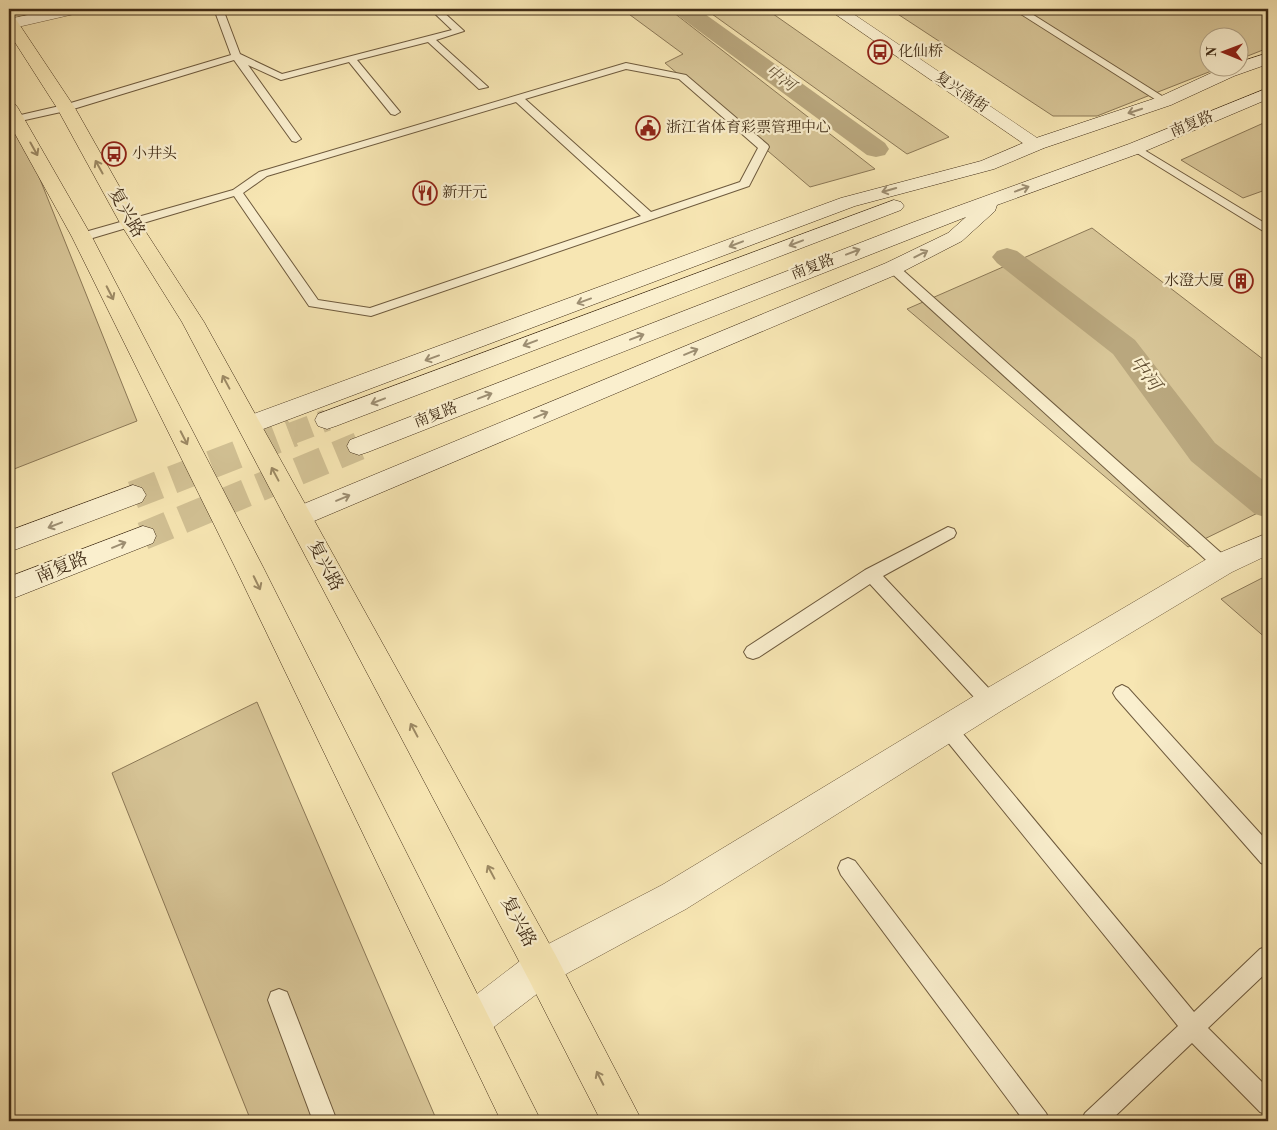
<svg xmlns="http://www.w3.org/2000/svg" width="1277" height="1130" font-family="'Old Standard TT','Noto Serif SC',serif">
<style>
.green{fill:#d8c698;stroke:#8c7957}
.lines{fill:none;stroke-linecap:round;stroke-linejoin:round}
.canal{fill:#b9a77e;fill-rule:evenodd}
.secondary-tunnel-far1{stroke:#d2c194;stroke-width:22;stroke-dasharray:22 11;stroke-linecap:butt}
.secondary-tunnel{stroke:#d2c194;stroke-width:28;stroke-dasharray:28 14;stroke-linecap:butt}
.service-casing{stroke:#6e5a3d;stroke-width:2}
.minor-casing{stroke:#6e5a3d;stroke-width:1}
.tertiary-casing{stroke:#6e5a3d;stroke-width:1}
.secondary-casing{stroke:#402c16;stroke-width:1}
.primary-casing{stroke:#402c16;stroke-width:1}
.service{fill:#faefce;fill-rule:evenodd}
.minor{fill:#faefce;fill-rule:evenodd}
.tertiary{fill:#faefce;fill-rule:evenodd}
.secondary{fill:#faefce;fill-rule:evenodd}
.primary{fill:#f7e6b3;fill-rule:evenodd}
.oneway{stroke:#9d8e72}
.oneway2{stroke:#9c8964}
.labels{text-anchor:middle;dominant-baseline:central;stroke-width:4.5;stroke-linejoin:round;paint-order:stroke}
.far-poi-label{font-size:15px;fill:#402c16;stroke:#faefce;text-anchor:start}
.far-street-label{font-size:15px;fill:#402c16;stroke:#faefce}
.far-water-label{font-size:16px;font-style:italic;fill:#645135;stroke:#faefce}
.street-label{font-size:18px;fill:#402c16;stroke:#faefce}
.water-label{font-size:19px;font-style:italic;fill:#645135;stroke:#faefce}
</style>
<rect width="100%" height="100%" fill="#f7e6b3"/>
<filter id="stains"><feTurbulence type="fractalNoise" baseFrequency=".004" numOctaves="4"/><feColorMatrix values="0 0 0 0 .2 0 0 0 0 .09 0 0 0 0 .02 0 0 0 .5 -.17"/></filter>
<radialGradient id="worn" r=".72"><stop offset=".6" stop-color="#630" stop-opacity="0"/><stop offset="1" stop-color="#630" stop-opacity=".3"/></radialGradient>
<g class="green">
<polygon points="622,9 669,9 875,169 810,187 665,63 683,54"/>
<polygon points="705,9 766,9 949,137 907,154"/>
<polygon points="890,9 1268,9 1268,48 1240,59 1240,38 1210,38 1210,68 1219,68 1097,116 1053,116"/>
<polygon points="9,102 137,421 9,471"/>
<polygon points="1268,121 1268,189 1243,198 1181,160"/>
<polygon points="1092,228 1268,363 1268,508 1188,547 907,309"/>
<polygon points="1268,575 1268,640 1221,599"/>
<polygon points="257,702 437,1121 251,1121 112,773"/>
</g>
<g class="lines">
<g class="canal">
<polygon points="673,9 698,9 885,143 889,149 885,155 876,157 867,155 676,14"/>
<polygon points="1007,248 1017,251 1135,340 1215,443 1268,484 1268,518 1255,514 1191,461 1113,354 997,263 992,257 997,251"/>
</g>
<polyline class="secondary-tunnel-far1" points="290,434 327,420"/>
<g class="secondary-tunnel">
<polyline points="133,495 293,433"/>
<polyline points="143,536 359,446"/>
</g>
<g class="service-casing">
<g id="service">
<polygon points="214,9 223,9 240,54 282,74 452,30 430,9 440,9 464,31 436,40 488,87 479,89 428,42 357,60 400,112 395,115 391,114 349,62 281,80 248,65 301,139 296,142 292,141 234,60 70,110 16,122 11,119 12,117 64,105 231,55"/>
<polygon points="1013,9 1024,9 1170,101 1165,104 1161,103"/>
<path d="M 626,63 L 686,75 L 768,145 L 769,147 L 749,186 L 371,316 L 309,306 L 234,196 L 86,240 L 78,240 L 76,237 L 78,234 L 233,190 L 259,172 ZM 626,69 L 679,79 L 758,148 L 740,182 L 651,212 L 525,99 ZM 516,102 L 641,216 L 370,308 L 318,300 L 243,193 L 267,176 Z"/>
<polygon points="1136,145 1268,225 1268,234 1132,150 1132,146"/>
<polygon points="893,264 897,265 1228,559 1230,564 1228,569 1222,570 1216,569 889,271 887,268 889,265"/>
<polygon points="948,527 954,529 956,533 954,537 883,576 996,696 999,702 996,708 990,710 984,708 870,584 759,657 753,659 747,657 744,652 747,647 865,570"/>
<polygon points="1122,685 1128,688 1268,842 1268,866 1261,863 1116,698 1113,693 1116,688"/>
<polygon points="948,721 954,723 1194,1012 1260,949 1268,946 1268,971 1208,1028 1268,1088 1268,1115 1260,1112 1192,1043 1110,1121 1081,1121 1085,1113 1178,1026 942,735 939,729 942,723"/>
<polygon points="848,858 855,861 1046,1113 1050,1121 1024,1121 841,875 838,868 841,861"/>
<polygon points="279,989 287,992 337,1121 313,1121 268,1000 271,992"/>
</g>
</g>
<g class="minor-casing">
<polygon id="minor" points="1268,533 1268,555 1232,572 1001,711 686,909 555,980 486,1033 473,1039 460,1033 454,1020 460,1007 529,954 662,885 979,693 1212,556"/>
</g>
<g class="tertiary-casing">
<g id="tertiary">
<polygon points="57,9 85,9 83,12 9,29 9,19"/>
<polygon points="828,9 846,9 1046,144 1044,148 1030,148"/>
</g>
</g>
<g class="secondary-casing">
<g id="secondary">
<polygon points="1268,53 1268,64 1234,76 1171,105 1044,148 994,169 855,206 258,431 249,434 240,431 237,425 240,419 841,198 981,161 1030,140 1159,97 1222,68 1240,68 1240,62"/>
<polygon points="1268,88 1268,99 1143,152 997,205 995,211 962,241 900,273 307,524 298,527 289,524 285,517 289,510 886,263 948,233 966,217 368,452 359,455 350,452 347,446 350,440 914,222 1129,144"/>
<polygon points="894,200 901,202 904,206 901,210 336,426 327,429 318,426 315,420 318,414"/>
<polygon points="133,485 142,488 146,495 142,502 9,552 9,531"/>
<polygon points="143,526 153,529 156,536 153,543 9,600 9,577"/>
</g>
</g>
<g class="primary-casing">
<g id="primary">
<polygon points="9,16 15,18 75,108 140,223 204,322 555,954 642,1121 601,1121 529,980 182,322 120,223 57,108 9,33"/>
<polygon points="9,103 15,104 18,108 92,237 263,567 541,1121 501,1121 235,567 72,237 9,123"/>
</g>
</g>
<use href="#service" class="service"/>
<use href="#minor" class="minor"/>
<use href="#tertiary" class="tertiary"/>
<use href="#secondary" class="secondary"/>
<use href="#primary" class="primary"/>
</g>
<defs><path id="oneway-shaft" d="M-6 0H5M1.5-3L5.5 0L1.5 3" fill="none" stroke-width="1.6" stroke-linecap="round" stroke-linejoin="round" transform="scale(1.25)"/></defs>
<g class="oneway">
<use href="#oneway-shaft" transform="translate(1135 111) rotate(162)"/>
<use href="#oneway-shaft" transform="translate(1022 189) rotate(-20)"/>
<use href="#oneway-shaft" transform="translate(889 190) rotate(164)"/>
<use href="#oneway-shaft" transform="translate(796 243) rotate(159)"/>
<use href="#oneway-shaft" transform="translate(736 244) rotate(159)"/>
<use href="#oneway-shaft" transform="translate(853 252) rotate(-21)"/>
<use href="#oneway-shaft" transform="translate(921 254) rotate(-27)"/>
<use href="#oneway-shaft" transform="translate(584 301) rotate(160)"/>
<use href="#oneway-shaft" transform="translate(637 337) rotate(-21)"/>
<use href="#oneway-shaft" transform="translate(530 343) rotate(159)"/>
<use href="#oneway-shaft" transform="translate(691 352) rotate(-23)"/>
<use href="#oneway-shaft" transform="translate(432 358) rotate(160)"/>
<use href="#oneway-shaft" transform="translate(485 396) rotate(-21)"/>
<use href="#oneway-shaft" transform="translate(378 401) rotate(159)"/>
<use href="#oneway-shaft" transform="translate(541 415) rotate(-23)"/>
<use href="#oneway-shaft" transform="translate(343 498) rotate(-23)"/>
<use href="#oneway-shaft" transform="translate(55 525) rotate(159)"/>
<use href="#oneway-shaft" transform="translate(119 545) rotate(-22)"/>
</g>
<g class="oneway2">
<use href="#oneway-shaft" transform="translate(34 149) rotate(61)"/>
<use href="#oneway-shaft" transform="translate(99 167) rotate(-119)"/>
<use href="#oneway-shaft" transform="translate(110 293) rotate(63)"/>
<use href="#oneway-shaft" transform="translate(226 382) rotate(-118)"/>
<use href="#oneway-shaft" transform="translate(184 438) rotate(63)"/>
<use href="#oneway-shaft" transform="translate(275 474) rotate(-118)"/>
<use href="#oneway-shaft" transform="translate(257 583) rotate(64)"/>
<use href="#oneway-shaft" transform="translate(414 730) rotate(-118)"/>
<use href="#oneway-shaft" transform="translate(491 872) rotate(-118)"/>
<use href="#oneway-shaft" transform="translate(600 1078) rotate(-117)"/>
</g>
<defs>
<g id="bus-ring" transform="scale(1.25)"><circle r="9.5" fill="#faefce" stroke="#8f2418" stroke-width="1.5"/><path d="M-5-6H5V4H4V6H2V4H-2V6H-4V4H-5ZM-3.5-4V0h7V-4ZM-3.5 1.2v1.5H-2V1.2ZM2 1.2v1.5H3.5V1.2Z" fill="#8f2418"/></g>
<g id="civic-ring" transform="scale(1.25)"><circle r="9.5" fill="#faefce" stroke="#8f2418" stroke-width="1.5"/><path d="M-.6-6.5H3V-4.5H.6V-3L4-1V1h2V6H-6V1h2V-1L-.6-3ZM-1.2 2.5V6h2.4V2.5Z" fill="#8f2418"/></g>
<g id="restaurant-ring" transform="scale(1.25)"><circle r="9.5" fill="#faefce" stroke="#8f2418" stroke-width="1.5"/><path d="M-5-6h1v4h1v-4h1v4h1v-4h1v5L-1.5 .5V6h-2V.5L-5-1ZM5-6V6H3V1.5H1.5Q1.5-4 5-6Z" fill="#8f2418"/></g>
<g id="building-ring" transform="scale(1.25)"><circle r="9.5" fill="#faefce" stroke="#8f2418" stroke-width="1.5"/><path d="M-4-6H4V6H1V3H-1V6H-4ZM-2.5-4.3h1.7v1.8h-1.7ZM.8-4.3h1.7v1.8H.8ZM-2.5-1h1.7V.8h-1.7ZM.8-1h1.7V.8H.8Z" fill="#8f2418"/></g>
</defs>
<g fill-rule="evenodd">
<use href="#bus-ring" x="880" y="52"/>
<use href="#civic-ring" x="648" y="128"/>
<use href="#bus-ring" x="114" y="154"/>
<use href="#restaurant-ring" x="425" y="193"/>
<use href="#building-ring" x="1241" y="281"/>
</g>
<g class="labels">
<g class="far-poi-label">
<text x="898" y="52">化仙桥</text>
<text x="666" y="128">浙江省体育彩票管理中心</text>
<text x="132" y="154">小井头</text>
<text x="442" y="193">新开元</text>
<text x="1224" y="281" text-anchor="end">水澄大厦</text>
</g>
<g class="far-street-label">
<text transform="translate(961 93) rotate(34)">复兴南街</text>
<text transform="translate(1192 125) rotate(-22)">南复路</text>
<text transform="translate(813 268) rotate(-21)">南复路</text>
<text transform="translate(436 416) rotate(-21)">南复路</text>
</g>
<g class="far-water-label">
<text transform="translate(780 79) rotate(36)">中河</text>
</g>
<g class="street-label">
<text transform="translate(126 213) rotate(60)">复兴路</text>
<text transform="translate(325 566) rotate(62)">复兴路</text>
<text transform="translate(62 568) rotate(-22)">南复路</text>
<text transform="translate(518 922) rotate(62)">复兴路</text>
</g>
<g class="water-label">
<text transform="translate(1144 374) rotate(53)">中河</text>
</g>
</g>
<rect width="1277" height="1130" fill="none" stroke="#f7e6b3" stroke-width="30"/>
<rect x="10" y="10" width="1257" height="1110" fill="none" stroke="#402c16" stroke-width="2.5"/>
<rect x="15" y="15" width="1247" height="1100" fill="none" stroke="#402c16"/>
<g transform="translate(1224 52) rotate(271)"><circle r="24" fill="#faefce" stroke="#b0a184"/>
<path d="M0-4L9 19L0 12L-9 19Z" fill="#8f2418"/>
<text y="-8" font-size="14" font-weight="bold" text-anchor="middle" fill="#402c16">N</text>
</g>
<rect width="100%" height="100%" filter="url(#stains)"/>
<rect width="100%" height="100%" fill="url(#worn)"/>
</svg>
